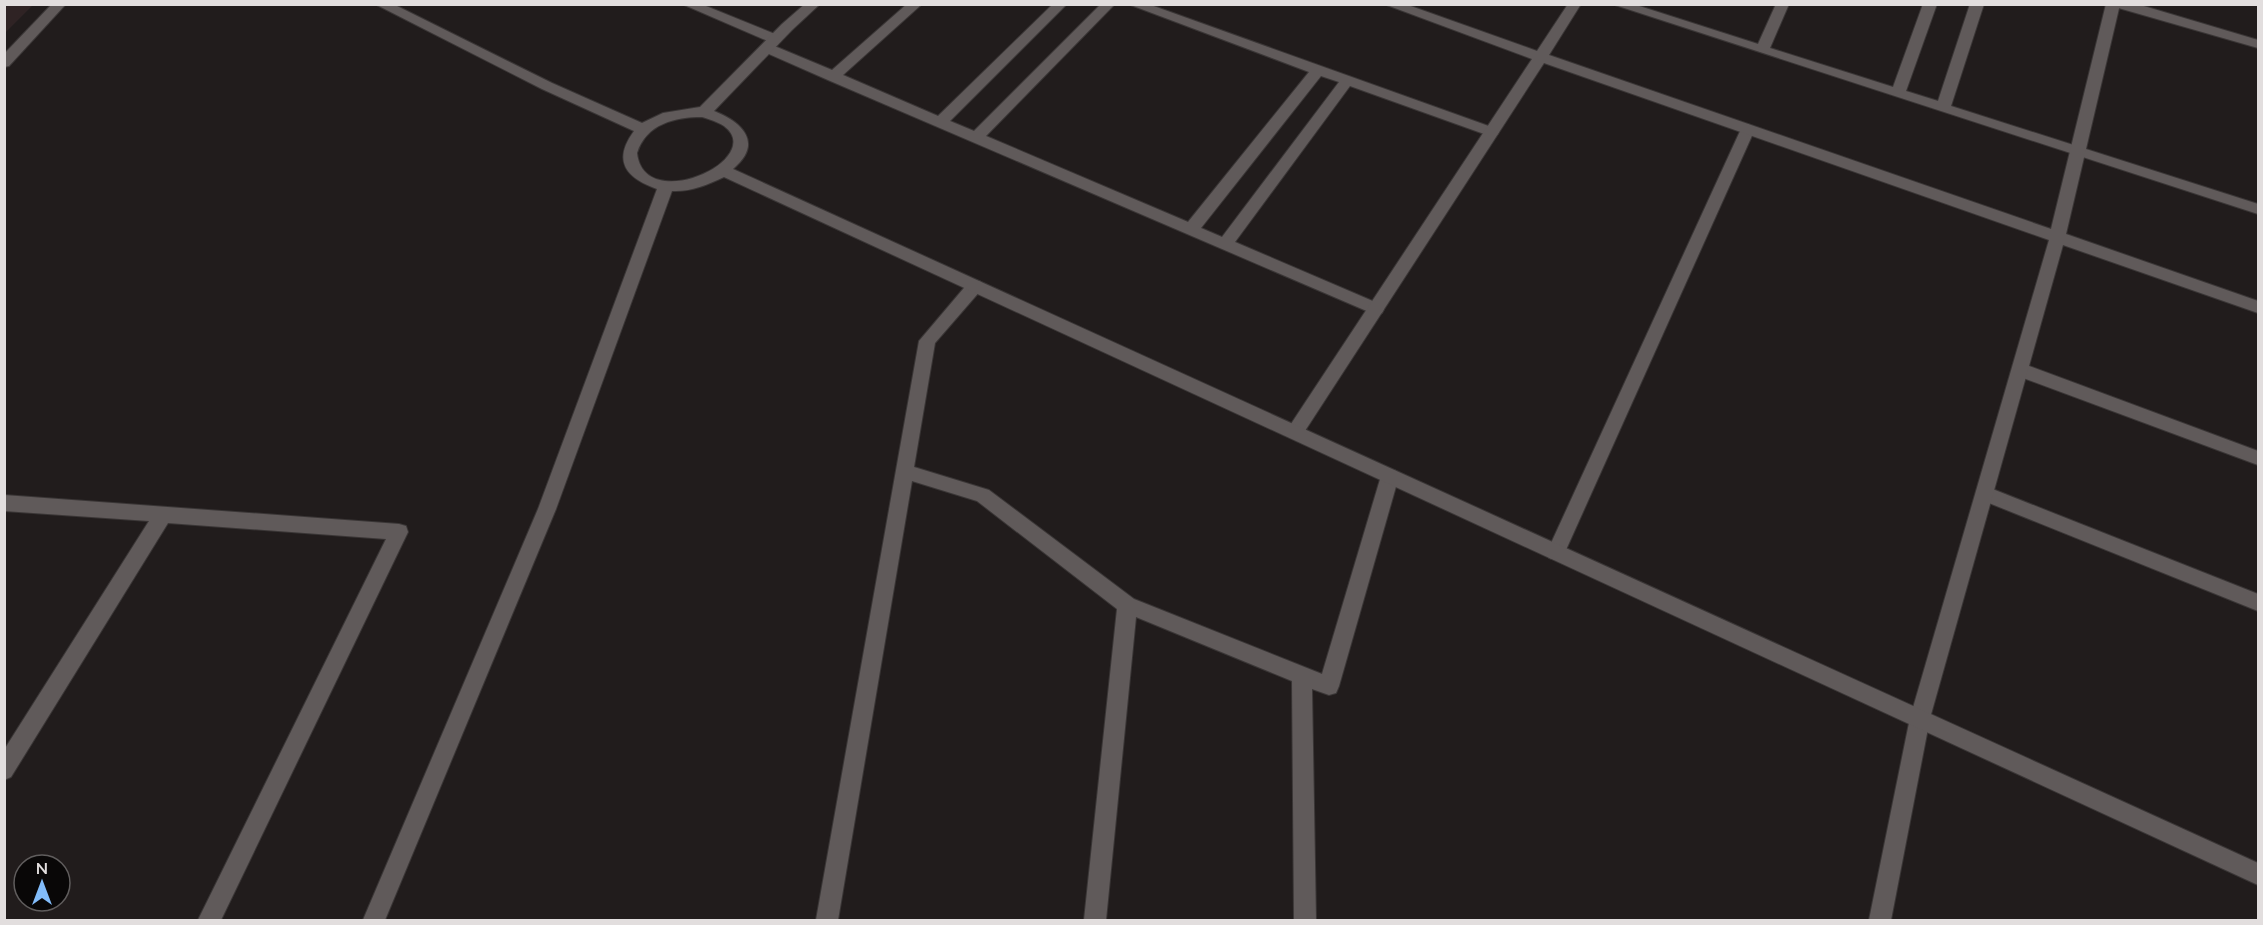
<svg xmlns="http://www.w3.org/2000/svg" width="2263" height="925" font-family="Lato,sans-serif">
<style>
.built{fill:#2f2324}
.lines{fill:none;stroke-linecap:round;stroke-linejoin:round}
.lane-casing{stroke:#3a3636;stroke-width:2}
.street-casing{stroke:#3a3636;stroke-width:2}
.secondary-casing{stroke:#3a3636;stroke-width:2}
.lane{fill:#605a5a;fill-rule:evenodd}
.street{fill:#605a5a;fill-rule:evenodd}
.secondary{fill:#605a5a;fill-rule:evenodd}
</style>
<rect width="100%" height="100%" fill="#211c1c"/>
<polygon class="built" points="5,4 33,5 5,33 4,5"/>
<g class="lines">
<g class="lane-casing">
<g id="lane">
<polygon points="682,4 701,4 780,36 782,39 780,42 770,42"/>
<path d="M 907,4 L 922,4 L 843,75 L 938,116 L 1053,4 L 1067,4 L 950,121 L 974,131 L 1101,4 L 1115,4 L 986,136 L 1188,222 L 1309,72 L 1128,4 L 1148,4 L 1497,129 L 1499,132 L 1497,135 L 1487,135 L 1350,86 L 1235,242 L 1382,305 L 1384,309 L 1382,313 L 1376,315 L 828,80 L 762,51 L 760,48 L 767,44 L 772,45 L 832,70 ZM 1321,76 L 1339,82 L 1222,237 L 1201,228 Z"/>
<polygon points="1612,4 1633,4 1758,44 1776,4 1789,4 1770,48 1893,87 1923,4 1937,4 1906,91 1938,101 1970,4 1984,4 1951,106 2258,204 2258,214"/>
<polygon points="2114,4 2137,4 2258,40 2258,48 2115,7"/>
<polygon points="1748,124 1755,129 1565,552 1563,558 1556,560 1549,558 1547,552 1741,129"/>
<polygon points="975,280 981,282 983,286 981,290 935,343 914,467 989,490 1134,599 1322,674 1381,476 1384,471 1390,469 1396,471 1399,476 1339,686 1336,693 1329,695 1312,689 1316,920 1294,920 1292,681 1136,617 1106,920 1084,920 1117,609 977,501 912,481 838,920 816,920 919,341 969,282"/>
<polygon points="2021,363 2258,451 2258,465 2015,375 2012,370 2015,365"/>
<polygon points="1985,486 2258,594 2258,611 1979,499 1976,494 1979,489"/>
<polygon points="4,495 399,524 406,526 408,532 221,920 198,920 386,539 168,523 11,777 4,780 4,750 149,521 4,511"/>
</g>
</g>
<g class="street-casing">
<polygon id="street" points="1384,4 1405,4 1537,51 1568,4 1581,4 1549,55 2051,229 2106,4 2120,4 2066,234 2258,301 2258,313 2063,245 1930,718 1891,920 1869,920 1910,718 2049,240 1544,63 1301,437 1295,439 1289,437 1286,432 1289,427 1532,59"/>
</g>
<g class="secondary-casing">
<g id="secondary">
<polygon points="52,4 66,4 9,66 4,67 4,54"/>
<path d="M 375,4 L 393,4 L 552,83 L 642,123 L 663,113 L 700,107 L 782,24 L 805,4 L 820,4 L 792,30 L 714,111 C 742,122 764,143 733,169 L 2258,863 L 2258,885 L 724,177 C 707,185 691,192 672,191 L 556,509 L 385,920 L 363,920 L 538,509 L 657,189 C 626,178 612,161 634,131 L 542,89 ZM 702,117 C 709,119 718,122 724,126 C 768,159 644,216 637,153 C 646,124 675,117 702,117 Z"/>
</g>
</g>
<use href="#lane" class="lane"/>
<use href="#street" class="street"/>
<use href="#secondary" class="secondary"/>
</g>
<rect width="2263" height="925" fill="none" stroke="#e2dede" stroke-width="12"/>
<g transform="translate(42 883)"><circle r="28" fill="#090707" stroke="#605d5d" stroke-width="1.5"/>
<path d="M0-4.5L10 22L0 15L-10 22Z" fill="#82bcfa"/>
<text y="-9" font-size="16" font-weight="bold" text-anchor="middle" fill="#e2dede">N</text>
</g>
</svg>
